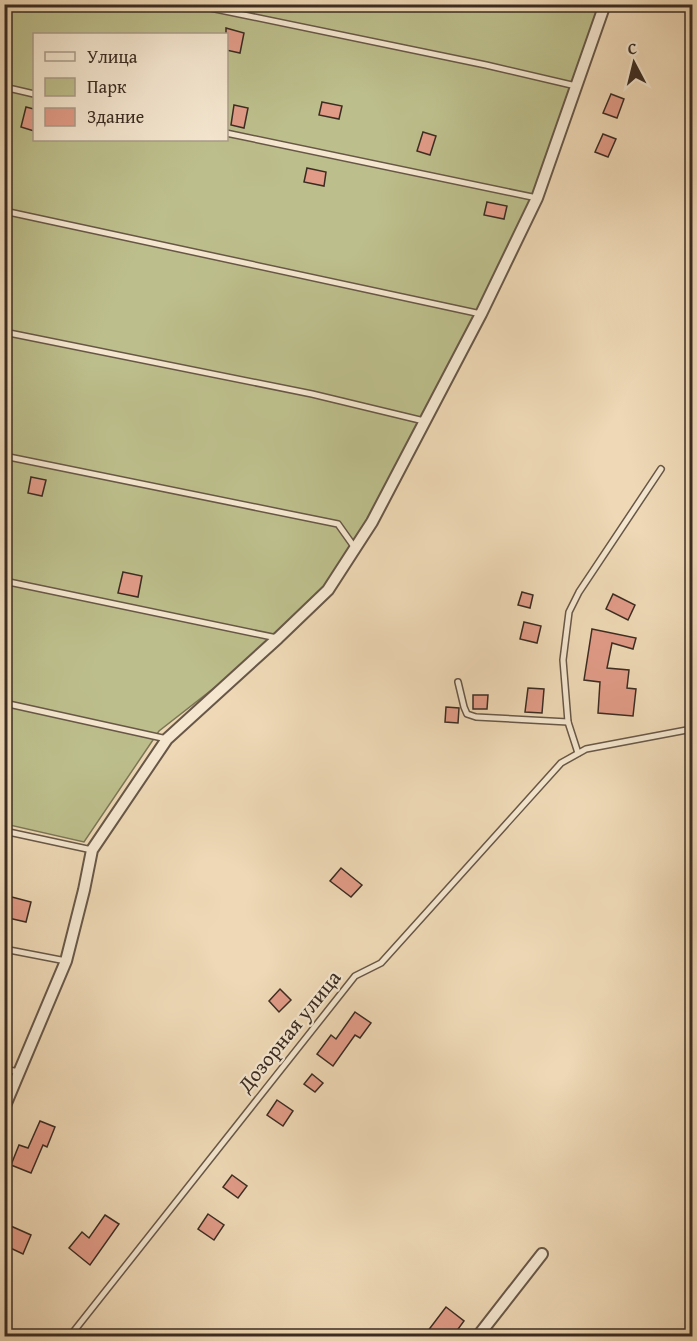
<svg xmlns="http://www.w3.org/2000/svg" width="697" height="1341" font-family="'Gentium Book Plus',serif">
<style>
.green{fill:#bcbe8b;stroke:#7c7556;stroke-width:1.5;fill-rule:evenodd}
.building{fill:#e19b87;stroke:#3b2c22;stroke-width:1.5}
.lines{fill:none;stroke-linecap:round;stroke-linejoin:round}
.lane-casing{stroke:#685747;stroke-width:8}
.street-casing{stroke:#685747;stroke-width:14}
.lane{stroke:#f4e6cf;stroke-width:5}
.street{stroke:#f4e6cf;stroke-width:10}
.labels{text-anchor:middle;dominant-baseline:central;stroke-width:4.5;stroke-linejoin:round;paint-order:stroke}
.street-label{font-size:21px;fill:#3b2c22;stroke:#f4e6cf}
</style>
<rect width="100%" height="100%" fill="#eed8b5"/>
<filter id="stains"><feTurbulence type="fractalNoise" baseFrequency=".00333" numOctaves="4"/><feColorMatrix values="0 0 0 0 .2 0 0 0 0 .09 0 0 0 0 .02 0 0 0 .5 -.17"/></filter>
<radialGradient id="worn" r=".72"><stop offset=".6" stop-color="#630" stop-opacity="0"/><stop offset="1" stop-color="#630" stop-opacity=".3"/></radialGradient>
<path class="green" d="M 5,5 L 605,5 L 537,198 L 424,421 L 328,590 L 278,638 L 159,731 L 84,842 L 5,824 ZM 34,34 L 226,34 L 226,140 L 34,140 Z"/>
<g class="building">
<polygon points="226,28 244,33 240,53 226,50"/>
<polygon points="611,94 624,99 617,118 603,113"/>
<polygon points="322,102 342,106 339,119 319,115"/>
<polygon points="234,105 248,108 244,128 231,125"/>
<polygon points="26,107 34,109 34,131 21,127"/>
<polygon points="423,132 436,136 430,155 417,151"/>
<polygon points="603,134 616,139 608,157 595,152"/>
<polygon points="307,168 326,172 324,186 304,182"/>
<polygon points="487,202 507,206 504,219 484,215"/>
<polygon points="31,477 46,480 42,496 28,493"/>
<polygon points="123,572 142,576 138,597 118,593"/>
<polygon points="522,592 533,595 530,608 518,605"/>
<polygon points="613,594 635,605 628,620 606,609"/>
<polygon points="524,622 541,626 537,643 520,639"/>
<polygon points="592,629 636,638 633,649 612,643 607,668 629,670 627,688 636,689 633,716 598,713 600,682 584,680"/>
<polygon points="528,688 544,689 542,713 525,712"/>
<polygon points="473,695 488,695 487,709 473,709"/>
<polygon points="446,707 459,708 458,723 445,722"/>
<polygon points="341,868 362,885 351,897 330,881"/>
<polygon points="8,896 31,902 26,922 4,917"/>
<polygon points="280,989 291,1000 279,1012 269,1001"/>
<polygon points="355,1012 371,1023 360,1038 355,1035 333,1066 317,1054 331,1035 336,1039"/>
<polygon points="312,1074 323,1083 315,1092 304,1084"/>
<polygon points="277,1100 293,1111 283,1126 267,1115"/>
<polygon points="40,1121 55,1127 47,1147 43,1145 31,1173 11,1165 19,1145 28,1148"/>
<polygon points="232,1175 247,1186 238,1198 223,1187"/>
<polygon points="208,1214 224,1225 214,1240 198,1229"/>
<polygon points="105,1215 119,1224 90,1265 69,1248 82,1232 89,1238"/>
<polygon points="4,1223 31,1235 23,1254 4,1245"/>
<polygon points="446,1307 464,1321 453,1336 424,1336"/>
</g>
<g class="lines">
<g class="lane-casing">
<g id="lane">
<polyline points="191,4 486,65 576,86"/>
<polyline points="4,87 34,94"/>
<polyline points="226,133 537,198"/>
<polyline points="4,211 481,314"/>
<polyline points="4,332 312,394 424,421"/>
<polyline points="4,456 338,524 355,548"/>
<polyline points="4,581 277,638"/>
<polyline points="458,682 464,707 467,714 476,717 568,722"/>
<polyline points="4,703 167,739"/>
<polyline points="578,753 568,722 563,660 569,612 579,592 661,469"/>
<polyline points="4,831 92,850"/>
<polyline points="4,949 66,961"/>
<polyline points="4,1069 19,1072"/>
<polyline points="70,1336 355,976 381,963 561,763 586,749 692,729"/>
</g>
</g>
<g class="street-casing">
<g id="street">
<polyline points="4,1108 66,961 84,890 92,850 167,739 278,638 328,590 372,522 481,314 537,198 605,4"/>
<polyline points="478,1336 542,1254"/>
</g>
</g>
<use href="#lane" class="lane"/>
<use href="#street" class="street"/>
</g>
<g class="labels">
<g class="street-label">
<text transform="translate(289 1031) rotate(-51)">Дозорная улица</text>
</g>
</g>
<rect width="697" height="1341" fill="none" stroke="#eed8b5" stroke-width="24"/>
<rect x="6" y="6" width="685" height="1329" fill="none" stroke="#3b2c22" stroke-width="3"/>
<rect x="12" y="12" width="673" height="1317" fill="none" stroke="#3b2c22" stroke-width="1.5"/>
<rect x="33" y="33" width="195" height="108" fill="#f4e6cf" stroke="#aa9c8a" stroke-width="1.5"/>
<rect x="45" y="52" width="30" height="9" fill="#f4e6cf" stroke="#aa9c8a" stroke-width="1.5"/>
<text x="87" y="63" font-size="18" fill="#3b2c22">Улица</text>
<rect x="45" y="78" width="30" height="18" fill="#bcbe8b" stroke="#aa9c8a" stroke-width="1.5"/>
<text x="87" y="93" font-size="18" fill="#3b2c22">Парк</text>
<rect x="45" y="108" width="30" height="18" fill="#e19b87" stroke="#aa9c8a" stroke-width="1.5"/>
<text x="87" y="123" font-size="18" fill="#3b2c22">Здание</text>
<g transform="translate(634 63) rotate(353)" stroke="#f4e6cf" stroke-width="4.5" paint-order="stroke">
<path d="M0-4.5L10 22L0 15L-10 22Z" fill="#3b2c22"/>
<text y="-9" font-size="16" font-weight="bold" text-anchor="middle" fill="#3b2c22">С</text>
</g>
<rect width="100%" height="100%" filter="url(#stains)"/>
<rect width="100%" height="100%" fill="url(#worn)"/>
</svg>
